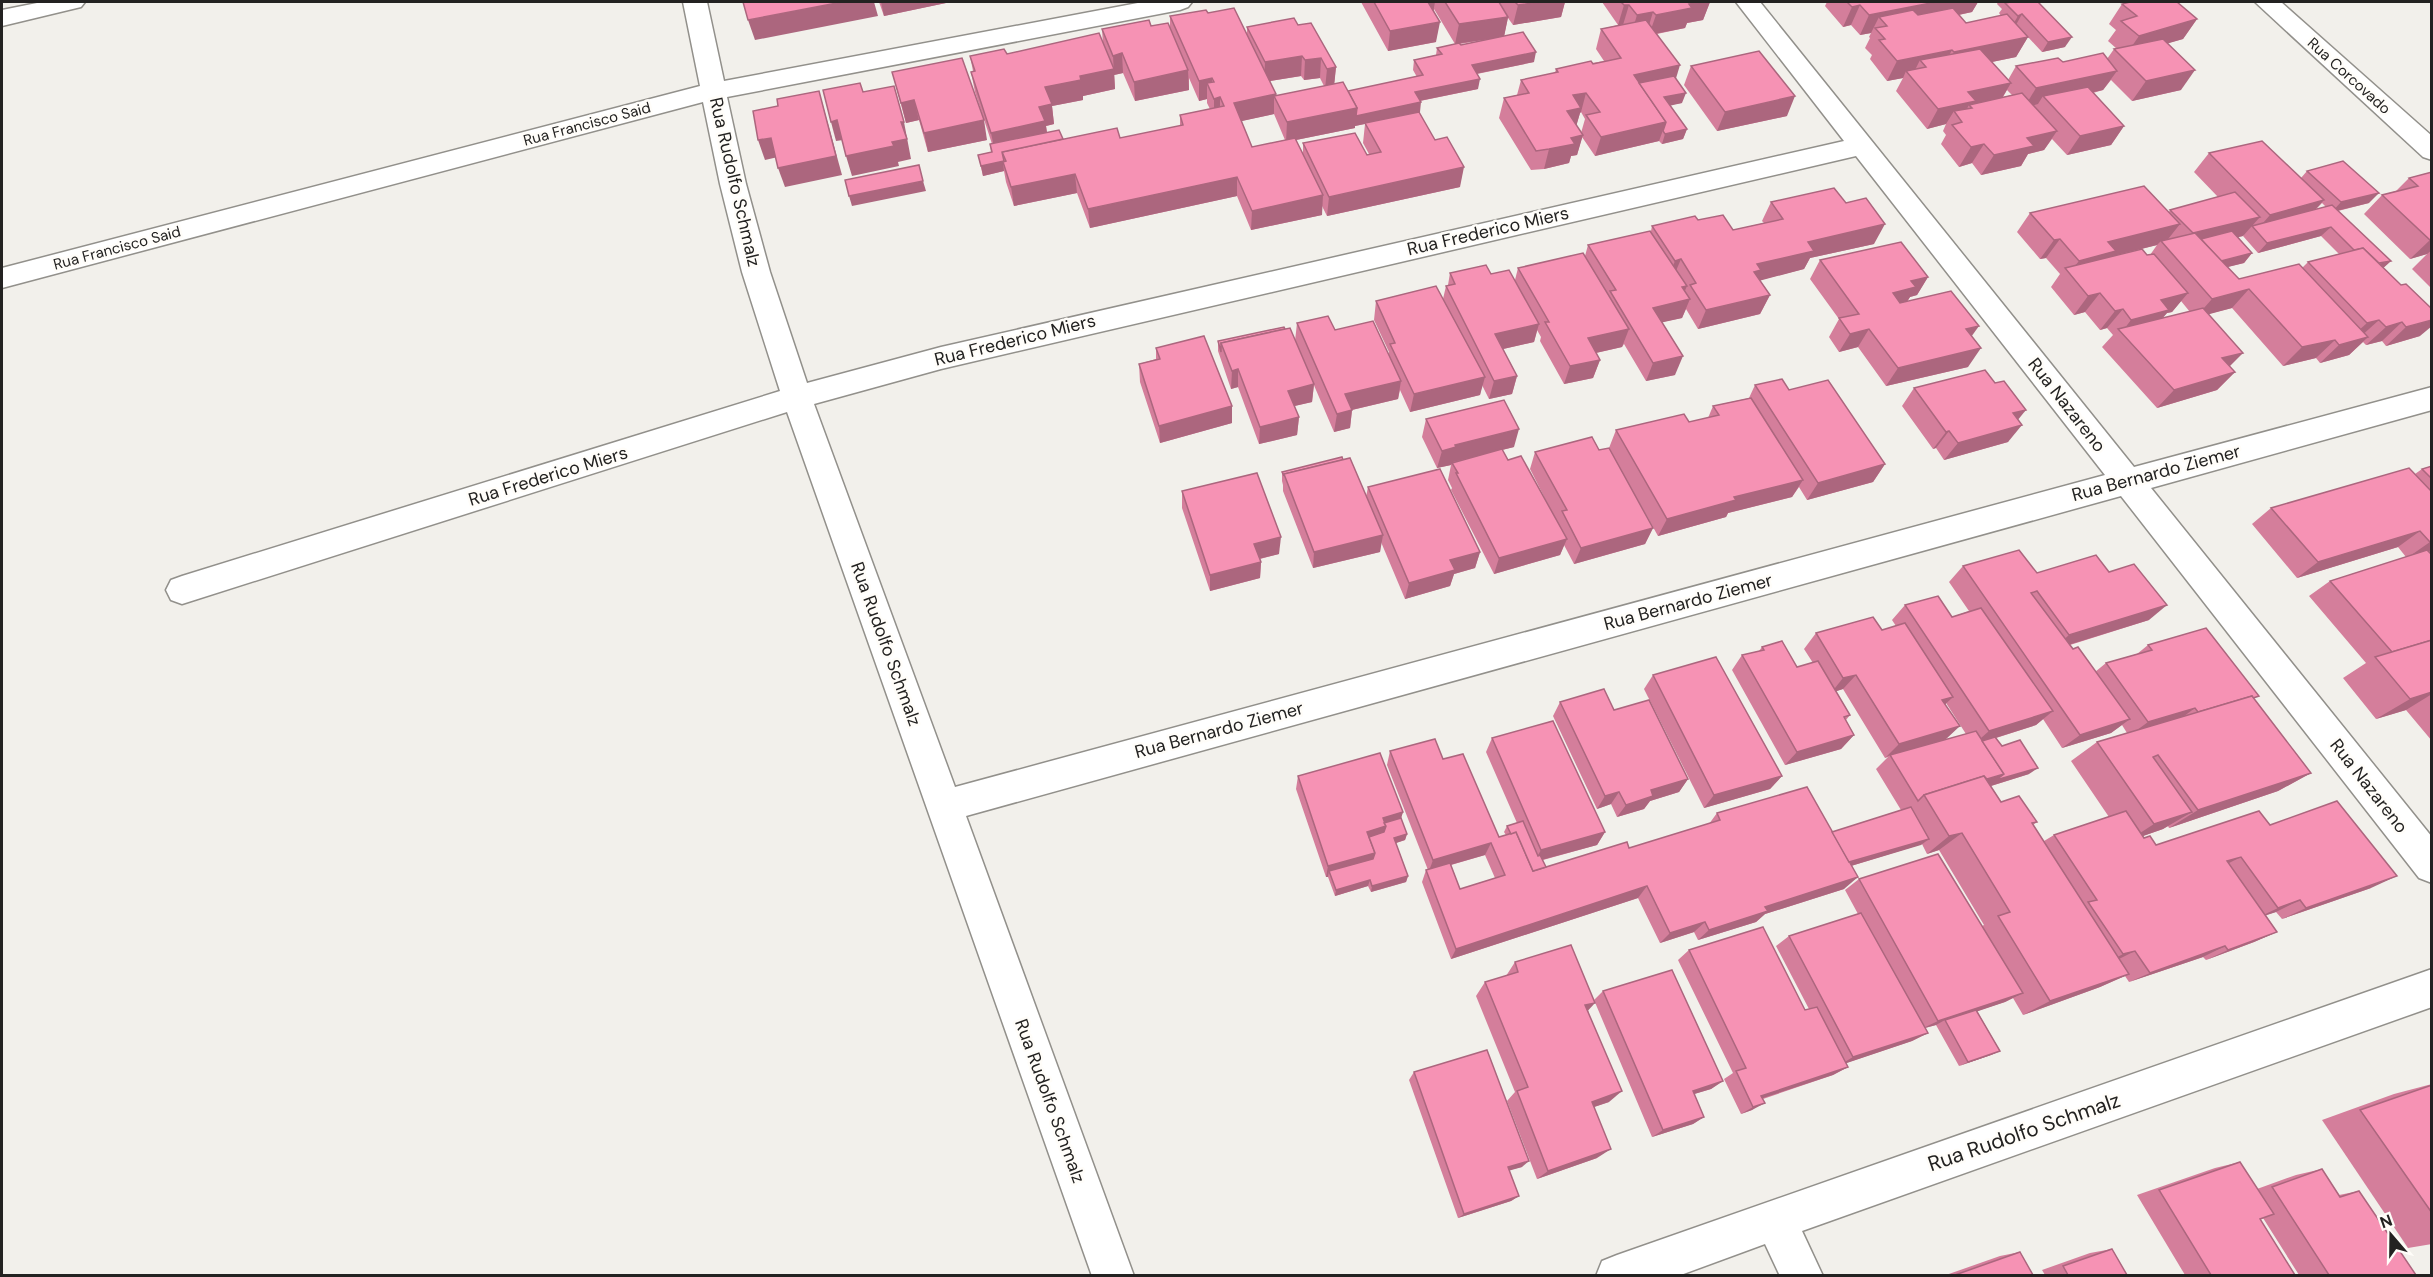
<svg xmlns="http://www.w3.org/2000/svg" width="2433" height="1277" font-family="'DM Sans',sans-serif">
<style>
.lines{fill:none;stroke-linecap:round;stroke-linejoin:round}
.street-casing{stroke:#92908b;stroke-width:3}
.street{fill:#fff;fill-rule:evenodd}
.wall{fill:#d47e9b;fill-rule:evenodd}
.shaded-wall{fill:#ac667e}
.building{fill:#f692b4;stroke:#ac667e;stroke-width:1.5}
.labels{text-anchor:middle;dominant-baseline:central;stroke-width:5;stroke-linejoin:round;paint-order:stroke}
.far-street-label{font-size:15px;fill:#232221;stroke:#fffdf9}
.street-label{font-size:18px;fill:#232221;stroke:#fffdf9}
.near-street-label{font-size:21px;fill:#232221;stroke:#fffdf9}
</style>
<rect width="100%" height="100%" fill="#f2f0eb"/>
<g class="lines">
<g class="street-casing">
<g id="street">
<polygon points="42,2 85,2 81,7 2,26 2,10"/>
<path d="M 683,2 L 707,2 L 724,81 L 1143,2 L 1192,2 L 1188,7 L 1180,10 L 727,97 L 746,184 L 770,272 L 807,383 L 941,347 L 1844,141 L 1736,2 L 1760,2 L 2134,467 L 2432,387 L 2432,410 L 2151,488 L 2432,837 L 2432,883 L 2419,878 L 2121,496 L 966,816 L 1134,1276 L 1092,1276 L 787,412 L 182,604 L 171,600 L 166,590 L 171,580 L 182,576 L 780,391 L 742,272 L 720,184 L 703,102 L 2,288 L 2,268 L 700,86 ZM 1856,156 L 2105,475 L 955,787 L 814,404 L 941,369 Z"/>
<polygon points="2255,2 2281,2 2432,136 2432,160 2423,157"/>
<polygon points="2432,969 2432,1007 1802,1231 1823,1276 1780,1276 1765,1244 1678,1276 1596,1276 1602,1261 1617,1255"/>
</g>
</g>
<use href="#street" class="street"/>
</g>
<g class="wall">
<polygon points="879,2 946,2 946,3 884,16"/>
<path d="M 1361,2 L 1565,2 L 1561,17 L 1513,25 L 1508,18 L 1504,36 L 1534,62 L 1477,74 L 1478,89 L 1420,101 L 1419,113 L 1460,187 L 1327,216 L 1322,206 L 1322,215 L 1251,230 L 1237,196 L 1090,228 L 1077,193 L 1014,206 L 1006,182 L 1004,171 L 983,176 L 978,155 L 991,152 L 990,144 L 992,144 L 975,92 L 971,72 L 973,71 L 970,56 L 1007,54 L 1103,45 L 1102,29 L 1151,26 L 1170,28 L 1170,16 L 1208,13 L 1247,33 L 1247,27 L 1298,25 L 1336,67 L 1334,84 L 1348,91 L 1417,77 L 1413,70 L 1414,60 L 1436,55 L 1437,48 L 1455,44 L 1434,9 L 1436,42 L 1388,51 ZM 1483,40 L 1461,45 L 1460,44 ZM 1123,73 L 1135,101 L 1189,90 L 1189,78 L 1199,101 L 1207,99 L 1207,103 L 1210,109 L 1180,115 L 1180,126 L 1120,138 L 1063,139 L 1047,132 L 1046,126 L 1054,124 L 1052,106 L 1083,100 L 1083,96 L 1115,89 L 1114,75 ZM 1301,76 L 1304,80 L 1320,78 L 1324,86 L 1276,96 L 1270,81 ZM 1274,114 L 1285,140 L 1252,147 L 1241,121 ZM 1365,124 L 1363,143 L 1369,154 L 1367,155 L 1303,143 L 1303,153 L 1296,140 L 1355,128 L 1355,126 Z"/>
<path d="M 1602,2 L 1710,2 L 1703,20 L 1687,23 L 1685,28 L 1657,34 L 1676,78 L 1682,103 L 1669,105 L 1687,129 L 1683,139 L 1662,144 L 1659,141 L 1595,156 L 1582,137 L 1577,155 L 1571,156 L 1569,163 L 1544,169 L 1531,170 L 1499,118 L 1504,98 L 1517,95 L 1521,80 L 1555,73 L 1556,69 L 1604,61 L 1596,49 L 1601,29 L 1618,25 ZM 1581,112 L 1585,119 L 1581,133 L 1576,126 L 1580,113 Z"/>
<path d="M 1827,2 L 1978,2 L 1972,12 L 1959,15 L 1966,23 L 2001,16 L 1999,13 L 2002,9 L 1997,4 L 1998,2 L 2038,2 L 2065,47 L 2042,52 L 2028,37 L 2016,57 L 1992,62 L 2008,80 L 2016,66 L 2107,59 L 2114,49 L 2117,49 L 2108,41 L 2116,30 L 2109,24 L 2122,4 L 2197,19 L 2183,39 L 2168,43 L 2181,90 L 2132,101 L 2111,80 L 2103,90 L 2093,93 L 2124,126 L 2111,145 L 2067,155 L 2052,139 L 2044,150 L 2028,154 L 2021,166 L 1981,175 L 1972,163 L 1959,167 L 1941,144 L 1946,135 L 1943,131 L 1946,124 L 1927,129 L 1896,91 L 1903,78 L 1887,81 L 1870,59 L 1872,55 L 1865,48 L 1870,38 L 1869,37 L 1871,33 L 1860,35 L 1851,25 L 1843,27 L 1825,6 ZM 2007,90 L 2012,95 L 2003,97 Z"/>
<polygon points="1691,66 1787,116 1717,131 1684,85"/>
<polygon points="892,72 987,140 928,152 919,120 906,123"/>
<path d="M 2209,153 L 2301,178 L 2307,171 L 2369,203 L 2338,211 L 2391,261 L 2383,268 L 2420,336 L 2386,346 L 2382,341 L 2366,345 L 2363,342 L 2349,355 L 2320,363 L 2316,358 L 2283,366 L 2232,308 L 2208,314 L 2230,367 L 2235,372 L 2217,390 L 2157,408 L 2102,347 L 2113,335 L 2107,328 L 2100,330 L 2085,312 L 2074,315 L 2051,287 L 2060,274 L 2046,258 L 2040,259 L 2017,232 L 2030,213 L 2169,212 L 2170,210 L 2218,197 L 2194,172 ZM 2322,203 L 2326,207 L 2315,210 ZM 2249,230 L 2243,236 L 2258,253 L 2321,236 L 2339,254 L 2308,262 L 2302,268 L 2239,279 L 2227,267 L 2244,263 L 2252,253 L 2238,237 L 2243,236 ZM 2157,245 L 2150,255 L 2113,256 ZM 2181,301 L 2190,312 L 2162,318 L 2167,313 L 2172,312 Z"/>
<polygon points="2432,172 2432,289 2412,269 2427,254 2410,259 2364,214 2382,195 2396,191 2409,178"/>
<polygon points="1771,202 1874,244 1810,258 1804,269 1760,280 1770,295 1760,314 1698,329 1686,309 1682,318 1662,322 1675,375 1646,381 1624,344 1622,347 1596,353 1600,360 1593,378 1564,384 1540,341 1541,337 1537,330 1534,342 1503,349 1517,376 1512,394 1489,399 1482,385 1480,395 1410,412 1400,390 1398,399 1352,410 1350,428 1334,432 1295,341 1297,323 1335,330 1388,354 1389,352 1374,320 1376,301 1443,299 1446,286 1448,285 1450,273 1491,274 1515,280 1518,268 1585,256 1588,245 1651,231 1652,226 1698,220 1733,230 1764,223 1762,221"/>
<polygon points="1820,260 1928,277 1917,295 1910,297 1907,302 1971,336 1968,367 1886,386 1858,347 1839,352 1829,337 1839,319 1810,279"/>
<polygon points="1218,341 1314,384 1312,402 1294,406 1299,417 1297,435 1259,444 1238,387 1231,389 1218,351"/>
<polygon points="1156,348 1232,406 1232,423 1160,443 1140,382 1139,364 1156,359"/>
<polygon points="1755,385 1789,390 1885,464 1873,482 1807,500 1799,487 1792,497 1728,513 1726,517 1658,536 1630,486 1653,528 1645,544 1574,564 1564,545 1560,555 1494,574 1451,490 1452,488 1448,480 1451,465 1437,468 1422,437 1426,419 1514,447 1502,450 1508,460 1557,522 1530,469 1535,452 1599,450 1609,448 1616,430 1689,422 1708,418 1713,406 1749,398"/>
<polygon points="1914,388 2018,419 2008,442 1944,460 1936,448 1933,449 1902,406"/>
<polygon points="1343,460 1366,497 1368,487 1480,552 1475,568 1454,574 1450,586 1405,599 1381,542 1380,552 1313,568 1283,491 1283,485 1282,481 1282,472"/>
<polygon points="2432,466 2432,551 2428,552 2432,555 2432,741 2406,710 2376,719 2343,678 2366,663 2309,596 2330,581 2406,557 2398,547 2297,578 2252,524 2271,508 2415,474 2422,469"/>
<polygon points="1182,491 1279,554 1260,559 1261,562 1260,578 1210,591 1182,508"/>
<path d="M 1963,566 L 2037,573 L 2149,620 L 2070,645 L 2095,672 L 2106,663 L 2137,654 L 2148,645 L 2254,699 L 2311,773 L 2278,791 L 2169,828 L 2168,826 L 2163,829 L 2143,836 L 2144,838 L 2156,845 L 2270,825 L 2371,888 L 2282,919 L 2276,912 L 2266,915 L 2277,932 L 2254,942 L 2206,960 L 2203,957 L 2129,982 L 2125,976 L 2100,987 L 2023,1015 L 2013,998 L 2005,1002 L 1977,1011 L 2000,1051 L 1991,1055 L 1959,1066 L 1936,1025 L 1925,1028 L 1928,1033 L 1912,1041 L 1846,1063 L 1848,1067 L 1833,1075 L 1763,1099 L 1752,1110 L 1741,1114 L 1724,1079 L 1733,1073 L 1678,960 L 1689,950 L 1805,1010 L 1809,1009 L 1776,946 L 1789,936 L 1858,914 L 1845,890 L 1859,879 L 1982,926 L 1984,925 L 1939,850 L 1927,854 L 1922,844 L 1851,866 L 1844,889 L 1765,914 L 1756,922 L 1698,940 L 1694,932 L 1660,943 L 1638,898 L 1451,959 L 1422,882 L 1426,870 L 1428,870 L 1387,765 L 1390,751 L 1443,759 L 1499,837 L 1506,835 L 1504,832 L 1507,826 L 1517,823 L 1486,752 L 1492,738 L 1605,832 L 1597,845 L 1543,860 L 1546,867 L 1629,848 L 1709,824 L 1717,813 L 1832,832 L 1901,810 L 1876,769 L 1888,757 L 1885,758 L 1843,689 L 1836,691 L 1850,715 L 1846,720 L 1854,735 L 1841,749 L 1785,765 L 1732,670 L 1742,655 L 1759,651 L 1762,647 L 1797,667 L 1813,663 L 1804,649 L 1816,633 L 1882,630 L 1896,626 L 1892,620 L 1905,605 L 1952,617 L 1969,611 L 1949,582 ZM 1946,703 L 1966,734 L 1945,740 L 1945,705 ZM 2043,719 L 2062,748 L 2111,733 L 2122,725 L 2127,733 L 2097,742 L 2071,761 L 2109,817 L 2054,835 L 2044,841 L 2033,825 L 2037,822 L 2001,802 L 1991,786 L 2029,774 L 2002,746 L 1996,738 L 2036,725 ZM 1485,855 L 1495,878 L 1460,889 L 1451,865 Z"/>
<polygon points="1653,675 1782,776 1770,789 1704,808 1644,689"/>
<polygon points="1560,702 1614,710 1688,779 1679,792 1650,801 1644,809 1617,817 1611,804 1597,809 1553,716"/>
<polygon points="1298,776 1403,812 1401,818 1407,834 1405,840 1396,843 1408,876 1406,882 1371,892 1368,886 1335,896 1328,877 1326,877 1296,789"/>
<polygon points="1515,962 1588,1010 1609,1102 1594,1107 1597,1158 1537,1179 1507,1101 1515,1092 1476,996 1485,982 1506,976"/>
<polygon points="1603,991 1723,1081 1711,1089 1694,1094 1704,1117 1693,1124 1652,1137 1594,1000"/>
<polygon points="1414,1072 1522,1167 1509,1170 1519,1196 1511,1201 1458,1218 1409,1080"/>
<polygon points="2432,1084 2432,1244 2408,1248 2322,1120 2394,1094"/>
<polygon points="2240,1162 2257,1189 2296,1175 2322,1169 2339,1195 2359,1191 2416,1275 2299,1275 2263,1218 2260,1219 2295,1275 2185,1275 2137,1195 2215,1168"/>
<polygon points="2112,1249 2127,1275 2045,1275 2042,1270 2090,1253"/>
<polygon points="2020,1252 2033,1275 1946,1275 2000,1256"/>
</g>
<g class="shaded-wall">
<polygon points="842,2 874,2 878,16 755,40 748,20"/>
<polygon points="881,2 946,2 946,3 884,16"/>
<polygon points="1424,2 1435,2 1433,13"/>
<polygon points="1540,2 1565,2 1561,17 1513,25 1518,5"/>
<polygon points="1702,2 1710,2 1703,20 1687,23 1685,28 1649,35 1656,15 1689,4"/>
<polygon points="1936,2 1978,2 1972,12 1885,30 1887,26 1879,17 1871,33 1860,35 1869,15"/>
<polygon points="1624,5 1629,5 1623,25 1618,25"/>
<polygon points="1860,5 1851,25 1843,27 1852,7"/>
<polygon points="1653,12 1647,32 1631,35 1637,15"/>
<polygon points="2022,14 2016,25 2012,26 2018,16"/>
<polygon points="1508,17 1504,37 1455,44 1459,24"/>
<polygon points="2197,19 2183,39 2125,56 2139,36"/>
<polygon points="1440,22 1436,42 1388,51 1390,31"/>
<polygon points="2028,37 2016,57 1943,72 1954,52"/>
<polygon points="2072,37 2065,47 2042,52 2048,42"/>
<polygon points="1952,50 1941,70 1926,67 1920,60 1912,76 1906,71 1903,78 1887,81 1897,61"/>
<polygon points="1536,52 1534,62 1470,75 1472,65"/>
<polygon points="1122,53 1123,73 1114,75 1113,56"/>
<polygon points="1302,56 1301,76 1264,82 1265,62"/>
<polygon points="1321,58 1320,78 1304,80 1305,60"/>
<polygon points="1680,65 1674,85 1631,85 1634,75"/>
<polygon points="1336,67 1334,87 1325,89 1327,69"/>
<polygon points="1114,69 1115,89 1083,96 1083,100 1052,106 1054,124 1046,126 1048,141 995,152 991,133 1039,107 1045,87 1080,76"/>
<polygon points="1188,70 1189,90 1135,101 1134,82"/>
<polygon points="2195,70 2181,90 2132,101 2146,81"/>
<polygon points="2117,71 2103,90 2049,102 2043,96 2038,104 2024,108 2036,88"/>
<polygon points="1212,78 1212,93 1207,83 1207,99 1199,101 1199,81"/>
<polygon points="1480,79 1478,89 1414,102 1415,92"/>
<polygon points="2011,83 1999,103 1972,108 1969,105 1961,120 1954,111 1946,124 1927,129 1938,109 1968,92"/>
<polygon points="819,91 842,175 785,187 778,168"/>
<polygon points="1586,93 1581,112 1580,113 1576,127 1567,111 1573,95"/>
<polygon points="1686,93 1682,103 1660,108 1664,97"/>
<polygon points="1276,94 1276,100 1274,96 1274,114 1233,123 1234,103"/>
<polygon points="1795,96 1787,116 1717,131 1725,112"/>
<polygon points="1220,97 1220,117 1214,118 1214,99"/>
<polygon points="914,100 919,120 906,123 901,103"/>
<polygon points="1421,102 1420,112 1355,126 1355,128 1286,142 1287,122 1357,108"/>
<polygon points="837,120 843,140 836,141 831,122"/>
<polygon points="984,120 987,140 928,152 924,133"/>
<polygon points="901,122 904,122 911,159 898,162 899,166 852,176 846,156 892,142"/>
<polygon points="1666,122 1659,141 1595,156 1601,137"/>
<polygon points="2124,126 2111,145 2067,155 2080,136"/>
<polygon points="1687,129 1683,139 1662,144 1665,134"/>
<polygon points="2057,131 2044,150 2028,154 2021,166 1981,175 1994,155 2027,138"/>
<polygon points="1583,135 1577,155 1571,156 1569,163 1544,169 1549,149 1571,138"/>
<polygon points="771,138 778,157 765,160 758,140"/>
<polygon points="1984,144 1972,163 1959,167 1971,147"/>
<polygon points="1004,161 1003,162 1004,171 983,176 981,166"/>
<polygon points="1464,167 1460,187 1327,216 1329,197"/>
<polygon points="1075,174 1077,193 1014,206 1011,187"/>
<polygon points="1237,177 1237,196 1090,228 1088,209"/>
<polygon points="923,181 926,191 852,206 849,196"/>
<polygon points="2379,193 2369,203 2332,212 2341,202"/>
<polygon points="1323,195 1322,215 1251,230 1252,211"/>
<polygon points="2324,200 2306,220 2256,231 2270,215"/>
<polygon points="2260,217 2243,236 2193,248 2193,233"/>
<polygon points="1885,224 1874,244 1810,258 1804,269 1755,282 1745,291 1757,264 1808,242"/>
<polygon points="2180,224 2165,243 2161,241 2157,245 2113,256 2069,273 2079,261 2108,242"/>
<polygon points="2331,227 2321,236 2258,253 2267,243"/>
<polygon points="2060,239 2046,258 2040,259 2054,240"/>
<polygon points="2432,239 2432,250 2427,254 2410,259 2430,240"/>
<polygon points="2252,253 2244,263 2200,274 2208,264"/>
<polygon points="1681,259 1673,278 1667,280 1675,261"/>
<polygon points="2391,261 2381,270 2369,266"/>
<polygon points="1928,277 1917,295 1910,297 1904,306 1882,312 1893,293 1911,281"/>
<polygon points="1687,286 1680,302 1690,299 1682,318 1646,326 1653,308 1682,287"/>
<polygon points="2249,289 2232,308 2195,318 2212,299"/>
<polygon points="2100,293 2085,312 2074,315 2088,296"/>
<polygon points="2188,293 2172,312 2167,313 2153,329 2121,333 2131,320 2161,300"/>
<polygon points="1770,295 1760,314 1698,329 1706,310"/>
<polygon points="2123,309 2107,328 2100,330 2115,311"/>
<polygon points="2379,320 2359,338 2347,341 2367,323"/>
<polygon points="2432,320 2432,326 2420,336 2386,346 2406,327"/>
<polygon points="2402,322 2382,341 2366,345 2386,327"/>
<polygon points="1539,324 1534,342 1490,352 1495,334"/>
<polygon points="1979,326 1966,344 1966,329"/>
<polygon points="1629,329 1622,347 1582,356 1588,338"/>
<polygon points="1869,329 1858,347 1839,352 1850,334"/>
<polygon points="2368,337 2349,355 2320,363 2339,345"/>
<polygon points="2335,340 2316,358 2283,366 2302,347"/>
<polygon points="1981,348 1968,367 1886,386 1898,368"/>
<polygon points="2243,353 2225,371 2222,358"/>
<polygon points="1683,356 1675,375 1646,381 1653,363"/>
<polygon points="1600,360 1593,378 1564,384 1570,366"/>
<polygon points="1238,369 1238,387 1231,389 1232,371"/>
<polygon points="2235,372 2217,390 2157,408 2174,390"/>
<polygon points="1517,376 1512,394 1489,399 1494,381"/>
<polygon points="1485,377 1480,395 1410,412 1414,394"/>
<polygon points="1401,381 1398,399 1343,412 1345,394"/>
<polygon points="1314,384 1312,402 1286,408 1288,391"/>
<polygon points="1232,406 1232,423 1160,443 1159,426"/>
<polygon points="1352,410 1350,428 1334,432 1337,414"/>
<polygon points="2026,410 2012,427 2013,413"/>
<polygon points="1299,417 1297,435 1259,444 1260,427"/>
<polygon points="2022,425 2008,442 1944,460 1958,443"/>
<polygon points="1519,429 1514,447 1453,462 1451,465 1437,468 1442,451 1455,445"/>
<polygon points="1949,431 1936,448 1933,449 1946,432"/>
<polygon points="1885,464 1873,482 1807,500 1818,483"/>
<polygon points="1803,480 1792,497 1728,513 1726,517 1658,536 1667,519 1734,497"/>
<polygon points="1653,528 1645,544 1574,564 1581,548"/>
<polygon points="2420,531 2398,547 2297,578 2318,562"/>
<polygon points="1383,535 1380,552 1313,568 1314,552"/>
<polygon points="1281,537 1279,554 1254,560 1254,544"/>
<polygon points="1567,539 1560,555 1494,574 1499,558"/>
<polygon points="2432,541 2432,551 2407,558 2430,542"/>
<polygon points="1480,552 1475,568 1454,574 1450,586 1405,599 1409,583 1450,560"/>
<polygon points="1261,562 1260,578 1210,591 1210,575"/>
<polygon points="2167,605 2149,620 2052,650 2069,635"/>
<polygon points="1856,675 1843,689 1831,693 1843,678"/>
<polygon points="2432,692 2432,694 2406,710 2376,719 2410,699"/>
<polygon points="1953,697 1938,711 1942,700"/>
<polygon points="2195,708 2176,722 2129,736 2148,722"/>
<polygon points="2053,711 2036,725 1973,745 1989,731"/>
<polygon points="2130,719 2111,733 2062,748 2080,735"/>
<polygon points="1960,726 1945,740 1890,755 1885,758 1899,744"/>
<polygon points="1854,735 1841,749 1785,765 1797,752"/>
<polygon points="2038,768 2029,774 1930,805 1926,798 2004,774"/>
<polygon points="2311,773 2278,791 2169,828 2198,810"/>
<polygon points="1782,776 1770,789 1704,808 1714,795"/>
<polygon points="1688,779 1679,792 1650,801 1644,809 1617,817 1626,805 1651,790"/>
<polygon points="1619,792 1611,804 1597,809 1605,796"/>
<polygon points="1403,812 1399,824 1382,839 1367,843 1367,832 1383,818"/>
<polygon points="2192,812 2163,829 2126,842 2154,824"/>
<polygon points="1605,832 1597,845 1534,862 1541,850"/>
<polygon points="1962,833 1939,850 1927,854 1949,836"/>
<polygon points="1407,834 1405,840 1393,844 1394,838"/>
<polygon points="1929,839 1921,845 1834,871 1841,865"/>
<polygon points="1491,843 1485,855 1429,871 1433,860"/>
<polygon points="1375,853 1371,865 1329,871 1328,877 1326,877 1328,866"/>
<polygon points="2241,857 2219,868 2227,861"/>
<polygon points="1408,876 1406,882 1371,892 1372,886"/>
<polygon points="2397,876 2371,888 2282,919 2306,908"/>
<polygon points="1858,877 1844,889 1765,914 1756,922 1698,940 1709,930 1765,907"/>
<polygon points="1370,880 1368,886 1335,896 1336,890"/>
<polygon points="1647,886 1638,898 1451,959 1456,949"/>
<polygon points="2300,900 2276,912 2255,919 2278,908"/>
<polygon points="1705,922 1694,932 1660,943 1670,933"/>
<polygon points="2277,932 2254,942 2206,960 2228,950"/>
<polygon points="2225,946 2203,957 2129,982 2150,973"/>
<polygon points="2135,951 2115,961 2103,965 2123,954"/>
<polygon points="2129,974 2100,987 2023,1015 2050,1001"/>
<polygon points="2023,993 2005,1002 1946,1022 1945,1020 1936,1025 1921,1029 1938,1021"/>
<polygon points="1595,1003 1583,1016 1585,1005"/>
<polygon points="1928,1033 1912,1041 1838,1066 1853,1057"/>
<polygon points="2000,1051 1991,1055 1959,1066 1968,1062"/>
<polygon points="1848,1067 1833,1075 1751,1102 1761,1096"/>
<polygon points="1723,1081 1711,1089 1681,1098 1693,1091"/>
<polygon points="1622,1091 1609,1102 1579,1112 1592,1102"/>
<polygon points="1765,1103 1752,1110 1741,1114 1753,1107"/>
<polygon points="1704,1117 1693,1124 1652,1137 1663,1130"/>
<polygon points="1611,1149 1597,1158 1537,1179 1548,1171"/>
<polygon points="1529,1161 1522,1167 1501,1173 1508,1167"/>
<polygon points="1519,1196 1511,1201 1458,1218 1464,1214"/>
</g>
<g class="building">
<polygon points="743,2 842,2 748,20"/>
<polygon points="1374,2 1428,2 1440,22 1390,31"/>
<polygon points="1445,2 1499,2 1508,17 1459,24"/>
<polygon points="1515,2 1540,2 1518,5"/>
<polygon points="1621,2 1702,2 1689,4 1692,8 1656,15 1653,12 1637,15 1629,5 1624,5"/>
<polygon points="1847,2 1936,2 1869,15 1860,5 1852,7"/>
<polygon points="2011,2 2038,2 2072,37 2048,42 2022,14 2018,16 2005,3"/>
<polygon points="2130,2 2177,2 2197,19 2139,36 2121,21 2137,16 2122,4"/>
<polygon points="1234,8 1276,94 1234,103 1252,147 1295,138 1323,195 1252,211 1237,177 1088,209 1075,174 1011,187 1003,162 1006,161 1002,152 1117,128 1120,138 1183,125 1180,115 1224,106 1220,97 1214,99 1207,83 1214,82 1212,78 1199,81 1170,16 1206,10 1208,13"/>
<polygon points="1953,8 1966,23 2007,14 2028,37 1954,52 1952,50 1897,61 1879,40 1885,39 1875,28 1887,26 1879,17 1913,10 1918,15"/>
<polygon points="1294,18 1298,25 1311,23 1336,67 1327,69 1321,58 1305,60 1302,56 1265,62 1247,27"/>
<polygon points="1149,20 1151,26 1168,23 1188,70 1134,82 1122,53 1113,56 1102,29"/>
<polygon points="1646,20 1680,65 1634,75 1666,122 1601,137 1586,115 1600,112 1586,93 1573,95 1581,108 1567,111 1583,135 1571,138 1575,144 1549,149 1536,151 1504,98 1529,93 1521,80 1558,72 1556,69 1591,61 1593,64 1621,58 1601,29"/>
<polygon points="1523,32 1536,52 1472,65 1480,79 1415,92 1421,102 1356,116 1357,108 1348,91 1423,75 1414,60 1442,54 1437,48 1459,43 1461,45"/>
<polygon points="1099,33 1114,69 1080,76 1081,80 1045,87 1052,104 1039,107 1045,121 991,133 971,72 975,71 970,56 1004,49 1007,54"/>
<polygon points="2163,39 2195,70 2146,81 2114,49"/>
<polygon points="1980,49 2011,83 1968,92 1976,101 1938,109 1906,71 1926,67 1920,60"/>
<polygon points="1759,51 1795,96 1725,112 1691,66"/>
<polygon points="2103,53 2117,71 2036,88 2016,66 2058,58 2063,62"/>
<polygon points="962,58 984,120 924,133 914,100 901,103 892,72"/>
<polygon points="1674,76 1686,93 1664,97 1687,129 1665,134 1663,131 1666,122 1639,83"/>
<polygon points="1343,82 1357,108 1287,122 1274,96"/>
<polygon points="860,83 863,92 894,86 904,122 901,122 907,139 892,142 894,146 846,156 837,120 831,122 823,90"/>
<polygon points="2088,87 2124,126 2080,136 2043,96"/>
<polygon points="819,91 836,156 778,168 771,138 758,140 753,111 778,106 777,99"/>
<polygon points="2022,93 2057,131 2027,138 2034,146 1994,155 1984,144 1971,147 1952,125 1962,122 1954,111 1972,108 1969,105"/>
<polygon points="1419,112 1435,140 1447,137 1464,167 1329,197 1303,143 1355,133 1367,155 1381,152 1365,123"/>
<polygon points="1059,130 1063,139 1002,152 1004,161 981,166 978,155 992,152 990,144"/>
<polygon points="2262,141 2324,200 2270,215 2209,153"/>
<polygon points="2343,161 2379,193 2341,202 2307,171"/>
<polygon points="919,165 923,181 849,196 845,180"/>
<polygon points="2432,172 2432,239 2430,240 2382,195 2418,186 2409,178"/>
<polygon points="2144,186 2180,224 2108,242 2116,251 2079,261 2060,239 2054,240 2030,213"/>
<polygon points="1834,188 1846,203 1866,198 1885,224 1808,242 1814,251 1757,264 1761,270 1754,272 1770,295 1706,310 1690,285 1696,283 1681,259 1675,261 1652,226 1695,216 1698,220 1723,215 1733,230 1783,219 1771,202"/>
<polygon points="2235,192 2260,217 2193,233 2170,210"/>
<polygon points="2332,205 2391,261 2379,263 2363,248 2354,250 2331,227 2267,243 2252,226"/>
<polygon points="1650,231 1687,286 1682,287 1690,299 1653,308 1683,356 1653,363 1610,291 1616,290 1588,245"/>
<polygon points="2232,231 2252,253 2221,261 2201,239"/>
<polygon points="2195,233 2239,279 2299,264 2368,337 2339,345 2335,340 2302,347 2249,289 2212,299 2161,241"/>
<polygon points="1901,242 1928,277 1911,281 1916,287 1893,293 1900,303 1951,291 1979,326 1966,329 1981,348 1898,368 1869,329 1850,334 1839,318 1859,314 1820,260"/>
<polygon points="2363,248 2401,285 2406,284 2432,309 2432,320 2406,327 2402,322 2386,327 2379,320 2367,323 2308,262"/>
<polygon points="2142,249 2147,255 2154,254 2188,293 2161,300 2169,310 2131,320 2123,309 2115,311 2100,293 2088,296 2065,268"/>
<polygon points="1583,253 1629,329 1588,338 1600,360 1570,366 1545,322 1549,322 1518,268"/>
<polygon points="1486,265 1491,274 1509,270 1539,324 1495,334 1517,376 1494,381 1446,286 1455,284 1450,273"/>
<polygon points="1436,286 1485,377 1414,394 1390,344 1395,343 1376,301"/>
<polygon points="2203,308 2243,353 2222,358 2235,372 2174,390 2118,329"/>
<polygon points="1328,316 1335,330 1373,321 1401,381 1345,394 1352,410 1337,414 1297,323"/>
<polygon points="1284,327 1285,329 1221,343 1221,352 1218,341"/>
<polygon points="1290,328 1314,384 1288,391 1299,417 1260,427 1238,369 1232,371 1221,343"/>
<polygon points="1204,336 1232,406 1159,426 1139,364 1160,359 1156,348"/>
<polygon points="1985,370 1995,383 2004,381 2026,410 2013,413 2022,425 1958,443 1949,431 1946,432 1914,388"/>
<polygon points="1782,379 1789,390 1828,380 1885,464 1818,483 1755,385"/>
<polygon points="1751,398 1803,480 1734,497 1736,500 1667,519 1616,430 1684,414 1689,422 1719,415 1713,406"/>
<polygon points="1504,400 1519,429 1455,445 1456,447 1442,451 1426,419"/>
<polygon points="1592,437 1599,450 1609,448 1653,528 1581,548 1562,511 1567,510 1535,452"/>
<polygon points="1502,449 1508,460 1521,456 1567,539 1499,558 1456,473 1458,473 1452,463"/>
<polygon points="1342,457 1343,460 1284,474 1284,476 1282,472"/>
<polygon points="1350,458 1383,535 1314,552 1284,474"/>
<polygon points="2432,466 2432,479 2422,469"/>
<polygon points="2409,468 2432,492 2432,541 2430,542 2420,531 2318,562 2271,508"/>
<polygon points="1440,469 1480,552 1450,560 1455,570 1409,583 1368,487"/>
<polygon points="1257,473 1281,537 1254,544 1261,562 1210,575 1182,491"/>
<polygon points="2019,550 2037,573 2096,555 2109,572 2134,564 2167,605 2069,635 2037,591 2031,593 2073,649 2078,647 2130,719 2080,735 1963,566"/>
<polygon points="2427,550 2432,555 2432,640 2392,652 2330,581"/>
<polygon points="1938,596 1952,617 1981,608 2053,711 1989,731 1905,605"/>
<polygon points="1873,617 1882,630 1905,623 1953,697 1942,700 1960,726 1899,744 1856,675 1843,678 1816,633"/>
<polygon points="2206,628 2259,696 2253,698 2252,696 2198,712 2195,708 2148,722 2106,663 2152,650 2148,645"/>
<polygon points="2432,640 2432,692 2410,699 2375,657"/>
<polygon points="1782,641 1797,667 1818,661 1850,715 1844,717 1854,735 1797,752 1742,655 1764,650 1762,647"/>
<polygon points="1716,657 1782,776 1714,795 1653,675"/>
<polygon points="1604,689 1614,710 1649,700 1688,779 1651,790 1653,796 1626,805 1619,792 1605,796 1560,702"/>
<polygon points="2252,696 2311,773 2198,810 2158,755 2153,757 2192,812 2154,824 2097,742"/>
<polygon points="1553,721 1605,832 1541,850 1492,738"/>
<polygon points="1976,731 2004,774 1987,779 1984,776 1924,795 1918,801 1890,755"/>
<polygon points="1995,737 2002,746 2020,740 2038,768 1996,780 2004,774 1982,741"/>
<polygon points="1435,739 1443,759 1463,754 1499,837 1516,832 1533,871 1627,842 1629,848 1720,820 1717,813 1807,787 1858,877 1765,907 1768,911 1709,930 1705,922 1670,933 1647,886 1456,949 1426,870 1450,863 1460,889 1505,875 1491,843 1433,860 1390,751"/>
<polygon points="1380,753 1403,812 1383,818 1386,826 1367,832 1375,853 1328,866 1298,776"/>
<polygon points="1984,776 2001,802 2019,796 2037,822 2032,823 2129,974 2050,1001 1998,916 2010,912 1962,833 1949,836 1924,795"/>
<polygon points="2337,801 2397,876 2306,908 2300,900 2278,908 2241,857 2227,861 2277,932 2228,950 2225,946 2150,973 2135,951 2123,954 2088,902 2097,900 2054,835 2126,811 2144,838 2150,836 2156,845 2259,811 2270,825"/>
<polygon points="1911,807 1929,839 1849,862 1832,832"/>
<polygon points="1401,818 1407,834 1394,838 1408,876 1372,886 1370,880 1336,890 1329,871 1373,859 1375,853 1369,837 1384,832 1386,826 1384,823"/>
<polygon points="1523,821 1538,856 1540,855 1546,867 1533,871 1516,832 1511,834 1507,826"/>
<polygon points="1938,854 2023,993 1938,1021 1859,879"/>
<polygon points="1861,913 1928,1033 1853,1057 1789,936"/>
<polygon points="1763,927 1805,1010 1817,1007 1848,1067 1761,1096 1765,1103 1753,1107 1736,1071 1746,1068 1689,950"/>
<polygon points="1571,945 1595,1003 1585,1005 1622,1091 1592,1102 1611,1149 1548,1171 1517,1091 1528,1087 1485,982 1518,972 1515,962"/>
<polygon points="1672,970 1723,1081 1693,1091 1704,1117 1663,1130 1603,991"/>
<polygon points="1976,1010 2000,1051 1968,1062 1945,1020"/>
<polygon points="1487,1050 1529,1161 1508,1167 1519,1196 1464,1214 1414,1072"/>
<polygon points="2432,1085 2432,1213 2360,1110"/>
<polygon points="2240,1162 2274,1214 2260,1219 2295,1275 2211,1275 2159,1190"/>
<polygon points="2322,1169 2340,1197 2359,1191 2416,1275 2329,1275 2272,1187"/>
<polygon points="2112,1249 2127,1275 2068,1275 2063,1266"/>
<polygon points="2020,1252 2033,1275 1955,1275"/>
</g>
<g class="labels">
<g class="far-street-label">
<text transform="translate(2349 76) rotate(42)">Rua Corcovado</text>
<text transform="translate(587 124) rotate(-15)">Rua Francisco Said</text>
<text transform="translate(117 248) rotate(-15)">Rua Francisco Said</text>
</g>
<g class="street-label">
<text transform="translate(735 182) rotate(77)">Rua Rudolfo Schmalz</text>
<text transform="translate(1488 231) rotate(-13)">Rua Frederico Miers</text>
<text transform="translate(1015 340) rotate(-14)">Rua Frederico Miers</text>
<text transform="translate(2067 405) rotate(52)">Rua Nazareno</text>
<text transform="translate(2156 473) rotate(-15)">Rua Bernardo Ziemer</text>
<text transform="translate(548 476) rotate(-17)">Rua Frederico Miers</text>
<text transform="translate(1688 602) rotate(-15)">Rua Bernardo Ziemer</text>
<text transform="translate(886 644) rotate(70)">Rua Rudolfo Schmalz</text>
<text transform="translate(1219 730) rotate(-15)">Rua Bernardo Ziemer</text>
<text transform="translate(2369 786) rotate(52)">Rua Nazareno</text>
<text transform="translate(1050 1101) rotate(70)">Rua Rudolfo Schmalz</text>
</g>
<g class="near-street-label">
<text transform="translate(2024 1132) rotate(-19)">Rua Rudolfo Schmalz</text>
</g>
</g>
<rect width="2433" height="1277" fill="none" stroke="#232221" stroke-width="6"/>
<g transform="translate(2391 1235) rotate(340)" stroke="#fffdf9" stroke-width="4.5" paint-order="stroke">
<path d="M0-4.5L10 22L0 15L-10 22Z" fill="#232221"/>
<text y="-9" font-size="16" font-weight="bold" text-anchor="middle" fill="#232221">N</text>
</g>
</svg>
